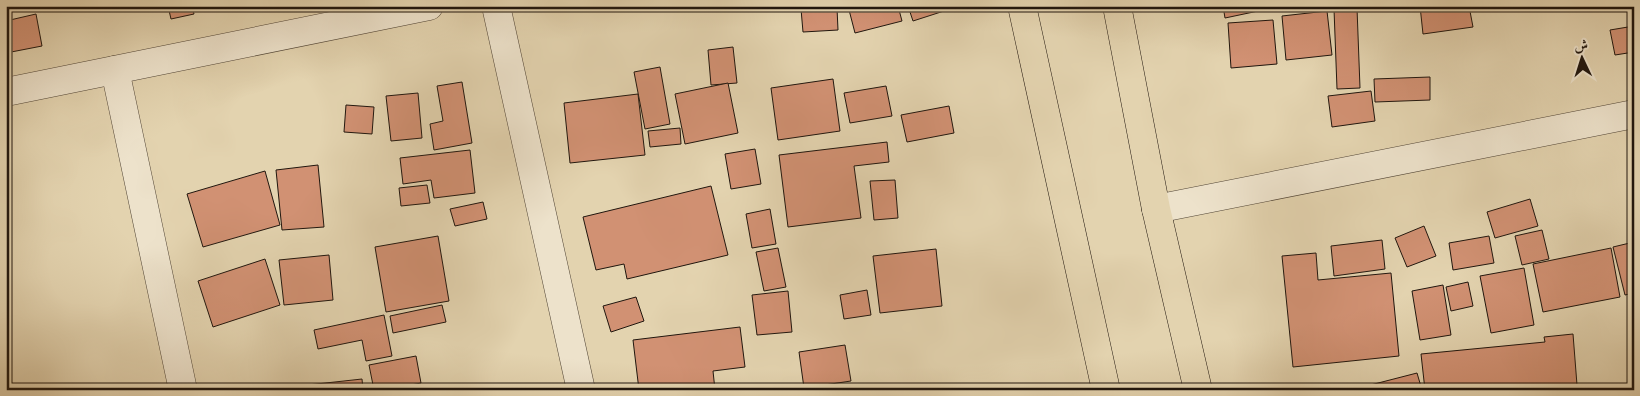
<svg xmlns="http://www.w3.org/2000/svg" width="1640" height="396" font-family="Vollkorn,Amiri,serif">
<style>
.building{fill:#d19173;stroke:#20160e}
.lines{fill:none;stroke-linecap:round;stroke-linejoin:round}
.minor-casing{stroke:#514536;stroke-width:29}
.major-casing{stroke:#20160e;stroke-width:29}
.minor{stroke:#ede2cb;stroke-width:28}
.major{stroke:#e3d3af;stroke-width:28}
</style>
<rect width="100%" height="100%" fill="#e3d3af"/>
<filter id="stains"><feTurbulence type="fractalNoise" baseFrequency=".004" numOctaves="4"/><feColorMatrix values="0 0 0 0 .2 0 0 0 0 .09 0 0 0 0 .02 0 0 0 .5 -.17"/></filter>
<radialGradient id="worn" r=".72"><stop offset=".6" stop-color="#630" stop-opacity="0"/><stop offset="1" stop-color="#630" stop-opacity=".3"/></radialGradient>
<g class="building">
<polygon points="6,6 10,20 36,14 42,46 6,53"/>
<polygon points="168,6 192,6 194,14 171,19"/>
<polygon points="848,6 898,6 902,21 855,33"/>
<polygon points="908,6 942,6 944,11 913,21"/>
<polygon points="1223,6 1282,6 1225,18"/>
<polygon points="1420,6 1469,6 1473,27 1423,34"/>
<polygon points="1549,6 1586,6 1549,10"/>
<polygon points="837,8 838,30 803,32 801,9"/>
<polygon points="1357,8 1360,88 1337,89 1334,9"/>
<polygon points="1327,11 1332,55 1286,60 1282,16"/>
<polygon points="1273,20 1277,64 1231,68 1228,23"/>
<polygon points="1634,26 1634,52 1615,55 1610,30"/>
<polygon points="733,47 737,83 711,85 708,50"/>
<polygon points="660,67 670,124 645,129 634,72"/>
<polygon points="1430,77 1430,100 1375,102 1374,79"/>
<polygon points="833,79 840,131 778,140 771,88"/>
<polygon points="462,82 472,143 434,150 430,124 443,121 437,86"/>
<polygon points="728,83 738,133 685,144 675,94"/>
<polygon points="886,86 892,116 850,123 844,93"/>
<polygon points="1371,91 1375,121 1332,127 1328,96"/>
<polygon points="418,93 422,138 391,141 386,96"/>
<polygon points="638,94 645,155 570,163 564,103"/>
<polygon points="346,105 374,107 372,134 344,132"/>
<polygon points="949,106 954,133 907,142 901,115"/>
<polygon points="680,128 681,144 650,147 648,131"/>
<polygon points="887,142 889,162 854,166 861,218 788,227 779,155"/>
<polygon points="755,149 761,184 731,189 725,154"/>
<polygon points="470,150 475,193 434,198 431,180 403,184 400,158"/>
<polygon points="318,165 324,227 282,230 276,170"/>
<polygon points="265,171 280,225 203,247 187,194"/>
<polygon points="895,180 898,218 874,220 870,181"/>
<polygon points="427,185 430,203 401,206 399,188"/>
<polygon points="711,186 728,255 627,279 624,264 596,270 583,217"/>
<polygon points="1530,199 1538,226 1495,238 1487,212"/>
<polygon points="483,202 487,219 455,226 450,209"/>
<polygon points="770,209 776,244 752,248 746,214"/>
<polygon points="1424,226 1436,256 1407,267 1395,238"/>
<polygon points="1542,230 1549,259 1522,265 1515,236"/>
<polygon points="438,236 449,301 386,312 375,247"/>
<polygon points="1489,236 1494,263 1453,270 1449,243"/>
<polygon points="1382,240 1385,269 1334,276 1331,246"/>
<polygon points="1634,242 1634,293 1625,295 1613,247"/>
<polygon points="778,248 786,287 764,291 756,252"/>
<polygon points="1611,248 1620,297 1543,312 1533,264"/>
<polygon points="936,249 942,306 880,313 873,256"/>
<polygon points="1316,253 1318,280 1391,273 1399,356 1293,367 1282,256"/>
<polygon points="329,255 333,300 284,305 279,260"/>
<polygon points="265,259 280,305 213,327 198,281"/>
<polygon points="1524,268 1534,325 1491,333 1480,276"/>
<polygon points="1468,282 1473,306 1451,311 1446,287"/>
<polygon points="1443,285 1451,335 1420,340 1412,291"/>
<polygon points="867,290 871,315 844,319 840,295"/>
<polygon points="788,291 792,332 757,335 752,295"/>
<polygon points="636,297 644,321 611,332 603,306"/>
<polygon points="442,305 446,322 393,333 390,316"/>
<polygon points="384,315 392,356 366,361 362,340 318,349 314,330"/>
<polygon points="740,327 745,367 713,371 715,390 639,390 633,340"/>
<polygon points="1573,334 1577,385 1529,390 1425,390 1421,354 1545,342 1544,337"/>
<polygon points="845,345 851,381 804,388 799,352"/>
<polygon points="416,356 421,383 385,390 374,390 369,365"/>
<polygon points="1417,373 1422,390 1351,390"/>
<polygon points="362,379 363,390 262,390"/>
</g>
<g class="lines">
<g class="minor-casing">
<g id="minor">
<polyline points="496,6 581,390"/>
<polyline points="115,70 183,390"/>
<polyline points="6,92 429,6"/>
<polyline points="1156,209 1634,114"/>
</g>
</g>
<g class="major-casing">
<g id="major">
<polyline points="1022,6 1106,390"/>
<polyline points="1117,6 1156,209 1198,390"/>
</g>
</g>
<use href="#minor" class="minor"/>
<use href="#major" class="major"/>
</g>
<rect width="1640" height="396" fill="none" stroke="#e3d3af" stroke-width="25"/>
<rect x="8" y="8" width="1625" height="381" fill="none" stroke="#20160e" stroke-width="2.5"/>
<rect x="12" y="12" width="1615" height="371" fill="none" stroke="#20160e"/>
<g transform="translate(1582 58) rotate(356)" stroke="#ede2cb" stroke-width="4" paint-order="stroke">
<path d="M0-4L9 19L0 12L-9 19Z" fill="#20160e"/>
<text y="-8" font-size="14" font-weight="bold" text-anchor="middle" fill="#20160e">ش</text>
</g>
<rect width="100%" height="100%" filter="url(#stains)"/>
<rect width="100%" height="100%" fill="url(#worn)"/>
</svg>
